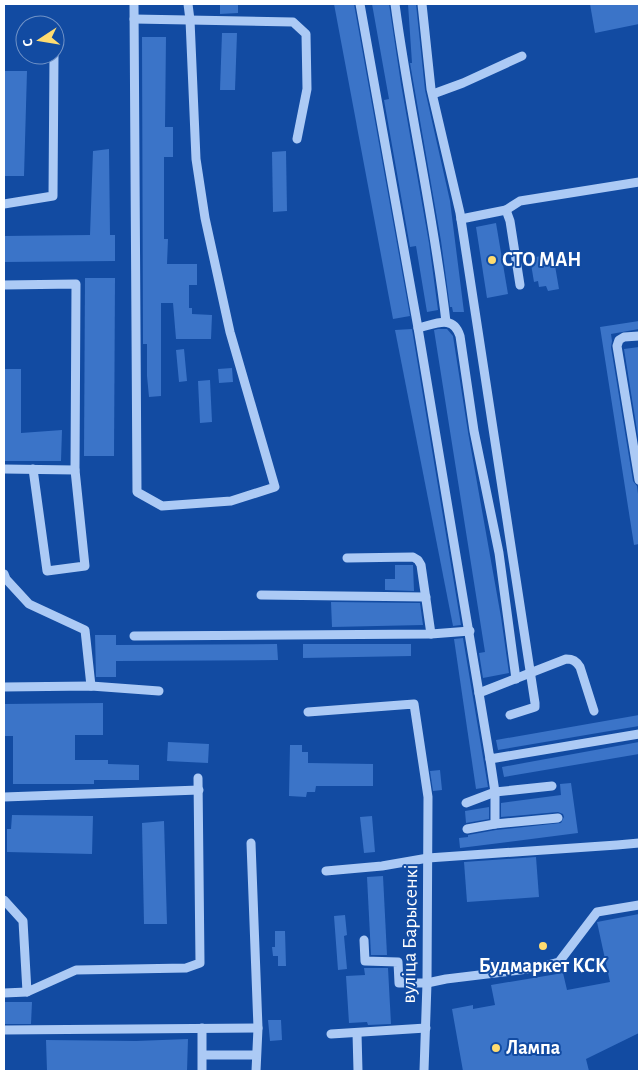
<svg xmlns="http://www.w3.org/2000/svg" width="643" height="1075" font-family="'Alegreya Sans',sans-serif">
<style>
.building{fill:#3b74c8}
.lines{fill:none;stroke-linecap:round;stroke-linejoin:round}
.minor{stroke:#accaf5;stroke-width:9}
.poi-dot{fill:#ffdc70;stroke:#124ba2;stroke-width:2}
.labels{text-anchor:middle;dominant-baseline:central;stroke-width:4;stroke-linejoin:round;paint-order:stroke}
.poi-label{font-size:20px;font-weight:bold;fill:#fff;stroke:#124ba2;text-anchor:start}
.street-label{font-size:20px;fill:#fff;stroke:#124ba2}
</style>
<rect width="100%" height="100%" fill="#124ba2"/>
<g class="building">
<polygon points="220,4 238,4 238,13 220,14"/>
<polygon points="334,4 354,4 410,316 393,319"/>
<polygon points="372,4 389,4 401,84 429,243 438,310 427,312 416,246 410,247 384,100 389,99"/>
<polygon points="408,4 416,4 425,90 450,201 464,312 453,312 452,307 450,307 441,241 410,63 412,63"/>
<polygon points="590,4 639,4 639,24 595,33"/>
<polygon points="222,33 237,33 235,90 220,90"/>
<polygon points="142,37 166,37 165,127 173,127 173,157 164,157 164,239 168,239 167,264 197,264 197,285 189,285 189,308 192,308 192,314 212,315 211,339 176,339 173,303 161,303 161,396 149,397 147,376 147,344 143,344"/>
<polygon points="4,71 27,71 24,176 4,176"/>
<polygon points="109,149 110,235 115,235 115,261 4,262 4,236 90,235 93,151"/>
<polygon points="286,151 287,211 273,212 272,152"/>
<polygon points="496,223 508,294 487,298 476,227"/>
<polygon points="553,254 559,289 548,291 546,286 539,287 538,281 534,282 530,258"/>
<polygon points="85,278 115,278 114,456 84,456"/>
<polygon points="639,321 639,329 611,334 612,341 611,347 633,481 637,486 639,502 639,544 634,545 600,327"/>
<polygon points="412,329 461,625 453,626 395,330"/>
<polygon points="438,329 447,329 453,336 468,432 501,617 509,673 483,678 479,653 485,652 434,330"/>
<polygon points="639,347 639,443 624,349"/>
<polygon points="184,349 187,381 179,382 176,350"/>
<polygon points="232,368 233,382 219,383 218,369"/>
<polygon points="4,369 21,369 21,433 62,430 61,461 4,461"/>
<polygon points="210,380 212,422 200,423 198,381"/>
<polygon points="395,565 413,565 414,591 385,590 385,579 395,579"/>
<polygon points="331,602 420,603 423,625 332,627"/>
<polygon points="95,635 116,635 116,645 277,644 278,660 116,661 116,677 96,677"/>
<polygon points="463,638 488,787 476,789 454,639"/>
<polygon points="303,644 411,644 411,656 303,658"/>
<polygon points="103,703 103,735 75,735 75,760 108,760 108,764 139,765 139,780 94,780 94,784 13,784 13,736 4,736 4,704"/>
<polygon points="639,715 639,726 498,750 496,740"/>
<polygon points="168,742 209,744 208,763 167,761"/>
<polygon points="639,742 639,754 504,777 502,767"/>
<polygon points="290,745 302,745 302,752 308,752 308,763 373,764 373,786 316,786 315,792 307,792 306,797 289,796"/>
<polygon points="440,770 442,790 433,791 430,771"/>
<polygon points="571,783 578,833 460,848 459,838 468,837 468,835 496,830 561,823 564,817 563,814 558,812 501,817 501,803 561,795 560,784"/>
<polygon points="489,807 489,819 466,823 465,811"/>
<polygon points="12,815 93,816 92,854 7,852 7,829 11,829"/>
<polygon points="372,816 375,852 364,853 360,817"/>
<polygon points="164,821 167,924 144,924 142,823"/>
<polygon points="536,857 539,897 467,902 464,862"/>
<polygon points="383,876 387,955 371,955 367,877"/>
<polygon points="639,914 639,1033 586,1059 589,1071 463,1071 452,1009 473,1005 473,1009 495,1005 491,985 563,973 567,990 610,982 597,922"/>
<polygon points="345,915 347,935 344,936 347,969 338,970 334,916"/>
<polygon points="275,931 285,931 286,966 278,966 278,956 273,956 272,947 275,947"/>
<polygon points="364,968 388,968 391,1024 368,1025 367,1022 349,1023 346,976 365,975"/>
<polygon points="4,1002 32,1002 31,1024 4,1024"/>
<polygon points="268,1020 281,1020 282,1040 270,1041"/>
<polygon points="188,1039 187,1071 47,1071 46,1040 136,1041"/>
</g>
<g class="lines">
<g class="minor">
<polyline points="134,4 137,492 162,506 231,501 275,487 230,332 205,218 196,159 190,20 188,4"/>
<polyline points="360,4 418,328 490,759 639,734"/>
<path d="M 395,4 C 409,110 434,215 446,322"/>
<polyline points="422,4 431,89 460,213 535,703 535,707 532,708 510,715"/>
<polyline points="134,19 293,22 306,34 307,89 297,139"/>
<polyline points="433,94 463,83 522,56"/>
<polyline points="4,204 53,196 54,55"/>
<polyline points="506,210 520,201 639,182"/>
<polyline points="461,219 506,210 510,221 520,285"/>
<polyline points="4,285 76,284 75,470 85,566 47,571 33,469"/>
<path d="M 418,328 C 436,324 453,314 460,336 L 474,431 L 499,553 L 516,679"/>
<polyline points="639,336 624,337 619,340 617,346 639,480"/>
<polyline points="4,469 75,470"/>
<polyline points="347,558 413,557 418,560 421,565 431,634"/>
<polyline points="4,574 6,579 29,604 85,630 91,686"/>
<polyline points="261,595 426,597"/>
<polyline points="134,636 431,634 470,631"/>
<polyline points="4,687 91,686 159,691"/>
<path d="M 479,693 L 566,659 C 573,659 576,661 580,667 L 594,711"/>
<polyline points="308,712 414,704 428,797 427,983 424,1071"/>
<polyline points="490,759 495,792 495,824"/>
<polyline points="4,797 199,790"/>
<polyline points="466,803 495,792 552,786"/>
<polyline points="467,829 495,824 558,818"/>
<polyline points="251,843 258,1028 256,1071"/>
<polyline points="326,871 382,866 428,858 617,845 639,843"/>
<polyline points="4,900 23,921 27,992 76,970 186,968 200,963 198,778"/>
<polyline points="364,940 365,961 398,962 399,983 427,983 446,979 536,968 559,962 597,912 639,905"/>
<polyline points="4,993 27,992"/>
<polyline points="202,1028 202,1071"/>
<polyline points="4,1030 258,1028"/>
<polyline points="357,1033 358,1071"/>
<polyline points="331,1034 426,1028"/>
<polyline points="203,1055 256,1055"/>
</g>
</g>
<g class="poi-dot">
<circle cx="492" cy="260" r="5"/>
<circle cx="543" cy="946" r="5"/>
<circle cx="496" cy="1048" r="5"/>
</g>
<g class="labels">
<g class="poi-label">
<text x="502" y="260">СТО МАН</text>
<text x="543" y="966" text-anchor="middle">Будмаркет КСК</text>
<text x="506" y="1048">Лампа</text>
</g>
<g class="street-label">
<text transform="translate(410 934) rotate(-89)">вуліца Барысенкі</text>
</g>
</g>
<rect width="643" height="1075" fill="none" stroke="#ffffff" stroke-width="10"/>
<g transform="translate(40 40) rotate(258)"><circle r="24" fill="#124ba2" stroke="#7193c7"/>
<path d="M0-4L9 19L0 12L-9 19Z" fill="#ffdc70"/>
<text y="-8" font-size="14" font-weight="bold" text-anchor="middle" fill="#ffffff">С</text>
</g>
</svg>
